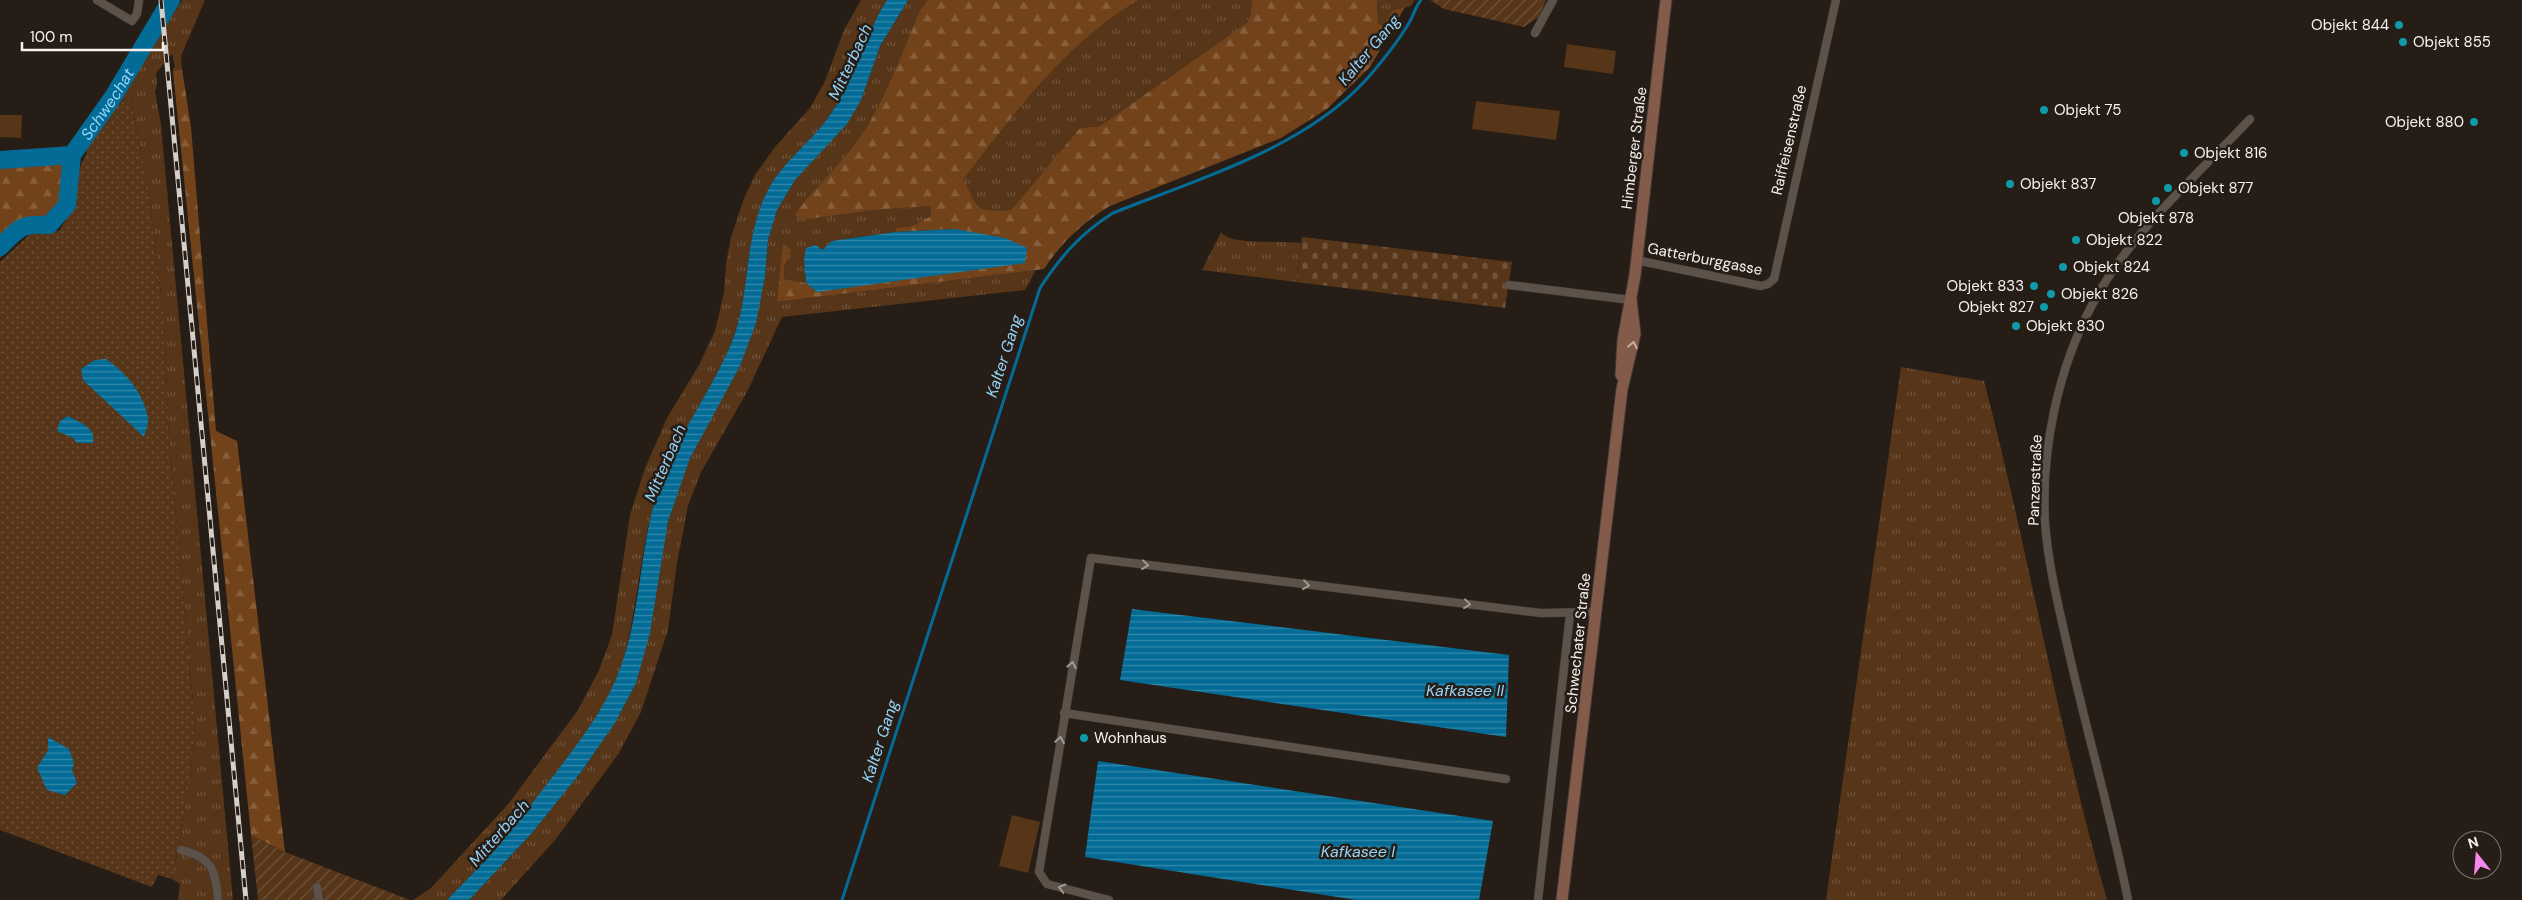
<svg xmlns="http://www.w3.org/2000/svg" width="2522" height="900" font-family="'DM Sans',sans-serif">
<style>
.grass{fill:url(#grass-tufts)}
.forest{fill:url(#forest-firs)}
.cemetery{fill:url(#cemetery-stones)}
.park{fill:url(#park-dots)}
.garden{fill:url(#garden-furrows)}
.pitch{fill:#563519}
.water{fill:url(#water-rules)}
.lines{fill:none;stroke-linecap:round;stroke-linejoin:round}
.stream{stroke:#036c96;stroke-width:3}
.river{stroke:#036c96;stroke-width:18}
.street-casing{stroke:#413b36;stroke-width:9}
.secondary-casing{stroke:#413b36;stroke-width:13}
.street{stroke:#5c524a;stroke-width:8}
.secondary{stroke:#845b4b;stroke-width:11}
.rail-casing{stroke:#d5cfc9;stroke-width:5}
.rail{stroke:#261d16;stroke-width:3;stroke-dasharray:9;stroke-linecap:butt}
.oneway{stroke:#c4aea4}
.oneway2{stroke:#a29a93}
.culture-dot{fill:#0f9aa8;stroke:#261d16;stroke-width:2}
.labels{text-anchor:middle;dominant-baseline:central;stroke-width:5;stroke-linejoin:round;paint-order:stroke}
.poi-label{font-size:15px;fill:#f8f2ed;stroke:#261d16;text-anchor:start}
.street-label{font-size:15px;fill:#f8f2ed;stroke:#261d16}
.water-label{font-size:16px;font-style:italic;fill:#96d4f8;stroke:#261d16}
</style>
<defs>
<pattern id="grass-tufts" width="24" height="20" patternUnits="userSpaceOnUse" patternTransform="scale(1.25)"><rect width="24" height="20" fill="#563519"/><path d="M3 7l-1-3M5 7V3M7 7l1-3M15 17l-1-3M17 17v-4M19 17l1-3" fill="none" stroke="#6f533b"/></pattern>
<pattern id="forest-firs" width="22" height="20" patternUnits="userSpaceOnUse" patternTransform="scale(1.25)"><rect width="22" height="20" fill="#72431b"/><path d="M5 1l3.5 6h-7zM16 11l3.5 6h-7z" fill="#875f3c"/></pattern>
<pattern id="cemetery-stones" width="16" height="16" patternUnits="userSpaceOnUse" patternTransform="scale(1.25)"><rect width="16" height="16" fill="#563519"/><path d="M2 7V4a2 2 0 0 1 4 0v3zM10 15v-3a2 2 0 0 1 4 0v3z" fill="#6f533b"/></pattern>
<pattern id="park-dots" width="8" height="8" patternUnits="userSpaceOnUse" patternTransform="scale(1.25)"><rect width="8" height="8" fill="#563519"/><path d="M2 2h.1M6 6h.1" fill="none" stroke="#6f533b" stroke-width="1.8" stroke-linecap="round"/></pattern>
<pattern id="garden-furrows" width="10" height="10" patternUnits="userSpaceOnUse" patternTransform="scale(1.25)"><rect width="10" height="10" fill="#563519"/><path d="M-1 1l2-2M0 10L10 0M9 11l2-2" fill="none" stroke="#6f533b"/></pattern>
<pattern id="water-rules" width="6" height="5" patternUnits="userSpaceOnUse" patternTransform="scale(1.25)"><rect width="6" height="5" fill="#036c96"/><path d="M0 2.5h6" fill="none" stroke="#3589aa"/></pattern>
</defs>
<rect width="100%" height="100%" fill="#261d16"/>
<g class="grass">
<polygon points="182,0 205,0 181,56 182,69 173,71 175,67 172,54 156,73 157,85 155,92 161,125 233,900 178,900 180,884 172,879 190,779 195,725 169,439 164,320 148,186 130,96 114,106"/>
<path d="M 861,0 L 887,0 C 863,37 854,84 827,119 C 807,146 781,164 766,194 C 743,242 751,291 733,339 C 714,387 682,428 663,476 C 640,534 640,601 623,661 C 611,701 585,735 560,767 C 544,789 528,811 510,832 C 491,856 468,878 447,900 L 413,900 L 431,888 L 509,803 L 578,710 L 599,670 L 612,635 L 630,515 L 645,468 L 667,418 L 699,365 L 715,331 L 724,293 L 726,263 L 731,237 L 744,198 L 755,175 L 775,147 L 810,108 L 825,81 L 844,30 Z"/>
<path d="M 908,0 L 928,0 L 920,10 C 904,48 889,89 868,125 C 848,158 818,183 796,214 L 931,206 L 931,216 L 912,226 L 897,228 L 895,232 L 833,241 L 822,250 L 804,260 L 806,283 L 784,279 L 784,267 L 792,250 L 783,245 L 778,302 L 1036,270 L 1025,290 L 782,317 L 747,392 L 701,472 L 688,506 L 677,563 L 668,630 L 641,712 L 619,753 L 556,839 L 501,900 L 469,900 L 532,833 L 581,772 L 615,723 L 636,683 L 668,521 L 678,486 L 765,276 L 768,240 L 777,210 L 795,180 L 861,100 L 880,46 Z"/>
<path d="M 1139,0 L 1252,0 L 1251,21 L 1100,126 L 1080,128 L 1011,210 C 976,212 978,210 964,179 C 1015,112 1065,44 1139,0 Z"/>
<polygon points="1377,0 1415,0 1411,6 1392,11 1383,26 1378,23"/>
<path d="M 1221,232 C 1229,246 1284,240 1301,243 L 1296,282 L 1202,270 Z"/>
<path d="M 1901,367 L 1984,381 C 2029,553 2058,729 2107,900 L 1826,900 Z"/>
</g>
<g class="forest">
<path d="M 928,0 L 1139,0 C 1065,44 1015,112 964,179 C 978,210 976,212 1011,210 L 1080,128 L 1100,126 L 1250,21 L 1252,0 L 1377,0 L 1378,23 L 1383,26 L 1392,11 L 1405,7 L 1370,67 L 1327,109 L 1281,138 L 1110,206 C 1081,224 1063,241 1044,269 L 777,302 L 783,244 L 792,250 L 784,267 L 784,279 L 806,283 L 817,292 L 955,229 L 895,232 L 896,228 L 912,226 L 931,216 L 931,206 L 871,210 L 801,220 L 795,214 C 818,183 848,158 868,125 C 889,89 904,48 920,10 Z"/>
<polygon points="182,69 191,127 216,431 237,441 285,852 251,835 173,71"/>
<polygon points="66,159 65,205 47,229 27,231 0,258 0,162"/>
</g>
<polygon class="cemetery" points="1302,237 1512,262 1505,308 1296,282"/>
<polygon class="park" points="130,96 148,186 164,320 169,439 195,725 190,779 172,879 158,875 152,887 0,830 0,262 31,233 59,231 76,204 78,172 87,152 83,148 86,143 94,139 112,109"/>
<g class="garden">
<polygon points="1430,0 1546,0 1539,17 1524,27 1444,9"/>
<polygon points="251,835 285,852 410,900 258,900"/>
</g>
<g class="pitch">
<polygon points="1567,44 1616,51 1613,74 1564,67"/>
<polygon points="1476,101 1560,111 1556,140 1472,129"/>
<polygon points="0,115 22,115 21,138 0,137"/>
<polygon points="1012,815 1040,822 1028,873 999,866"/>
</g>
<g class="water">
<path d="M 887,0 L 908,0 L 880,46 L 861,100 L 847,124 L 795,180 L 777,210 L 768,240 L 765,276 L 756,323 L 740,366 L 690,458 L 668,521 L 650,633 L 636,683 L 615,723 L 581,772 L 532,833 L 469,900 L 447,900 C 468,878 491,856 510,832 C 526,812 541,791 557,771 C 582,738 607,706 621,666 C 643,605 639,537 663,476 C 682,428 714,387 733,339 C 751,291 743,242 766,194 C 780,164 807,146 827,119 C 854,84 863,37 887,0 Z"/>
<polygon points="955,229 1005,238 1027,248 1025,263 817,292 806,283 804,260 806,248 816,245 822,250 832,241 895,232"/>
<path d="M 106,359 C 126,373 143,392 148,418 C 149,423 145,431 144,437 L 83,380 L 81,369 L 95,360 Z"/>
<path d="M 68,416 C 79,422 97,428 93,443 L 77,443 L 73,438 L 57,431 L 60,421 Z"/>
<polygon points="1132,609 1509,655 1506,737 1120,680"/>
<polygon points="48,737 69,749 74,763 72,770 77,783 65,795 47,790 37,768 48,750"/>
<polygon points="1098,761 1493,821 1479,900 1356,900 1085,857"/>
</g>
<g class="lines">
<path class="stream" d="M 842,900 L 1040,288 C 1061,256 1081,233 1113,213 C 1198,179 1302,149 1365,81 C 1380,64 1397,43 1409,23 C 1414,15 1415,7 1421,0"/>
<g class="river">
<polyline points="0,160 72,155"/>
<path id="s1" d="M 0,247 C 19,228 21,223 49,225 L 67,205 L 72,155 L 113,97 L 171,0"/>
</g>
<g class="street-casing">
<g id="street">
<polyline points="97,0 132,21 137,14 139,0"/>
<polyline points="1535,33 1553,0"/>
<polyline points="1636,260 1761,286 1768,284 1774,279 1836,0"/>
<polyline points="1509,285 1631,300"/>
<polyline points="1064,713 1506,779"/>
<path d="M 181,850 C 212,857 216,871 218,900"/>
<polyline points="317,887 319,900"/>
<polyline points="1109,900 1047,884 1039,872 1091,558 1541,613 1596,612"/>
<polyline points="1538,900 1570,614"/>
<path d="M 2128,900 C 2111,814 2086,730 2067,644 C 2058,604 2048,564 2045,522 C 2041,450 2058,369 2092,305 C 2130,232 2195,178 2250,119"/>
</g>
</g>
<g class="secondary-casing">
<g id="secondary">
<polyline points="1621,375 1623,340 1635,275 1666,0"/>
<polyline points="1562,900 1622,389 1635,334 1631,300"/>
</g>
</g>
<use href="#street" class="street"/>
<use href="#secondary" class="secondary"/>
<g class="rail-casing">
<polyline id="rail" points="161,0 246,900"/>
</g>
<use href="#rail" class="rail"/>
</g>
<defs><path id="oneway-chevron" d="M-2-3.5L2.5 0L-2 3.5" fill="none" stroke-width="1.6" stroke-linecap="round" stroke-linejoin="round" transform="scale(1.25)"/></defs>
<use class="oneway" href="#oneway-chevron" transform="translate(1633 345) rotate(-79)"/>
<g class="oneway2">
<use href="#oneway-chevron" transform="translate(1145 565) rotate(7)"/>
<use href="#oneway-chevron" transform="translate(1306 585) rotate(7)"/>
<use href="#oneway-chevron" transform="translate(1467 604) rotate(7)"/>
<use href="#oneway-chevron" transform="translate(1072 665) rotate(-80)"/>
<use href="#oneway-chevron" transform="translate(1060 740) rotate(-81)"/>
<use href="#oneway-chevron" transform="translate(1062 888) rotate(-165)"/>
</g>
<g class="culture-dot">
<circle cx="2399" cy="25" r="5"/>
<circle cx="2403" cy="42" r="5"/>
<circle cx="2044" cy="110" r="5"/>
<circle cx="2474" cy="122" r="5"/>
<circle cx="2184" cy="153" r="5"/>
<circle cx="2010" cy="184" r="5"/>
<circle cx="2168" cy="188" r="5"/>
<circle cx="2156" cy="201" r="5"/>
<circle cx="2076" cy="240" r="5"/>
<circle cx="2063" cy="267" r="5"/>
<circle cx="2034" cy="286" r="5"/>
<circle cx="2051" cy="294" r="5"/>
<circle cx="2044" cy="307" r="5"/>
<circle cx="2016" cy="326" r="5"/>
<circle cx="1084" cy="738" r="5"/>
</g>
<g class="labels">
<g class="poi-label">
<text x="2389" y="25" text-anchor="end">Objekt 844</text>
<text x="2413" y="42">Objekt 855</text>
<text x="2054" y="110">Objekt 75</text>
<text x="2464" y="122" text-anchor="end">Objekt 880</text>
<text x="2194" y="153">Objekt 816</text>
<text x="2020" y="184">Objekt 837</text>
<text x="2178" y="188">Objekt 877</text>
<text x="2156" y="218" text-anchor="middle">Objekt 878</text>
<text x="2086" y="240">Objekt 822</text>
<text x="2073" y="267">Objekt 824</text>
<text x="2024" y="286" text-anchor="end">Objekt 833</text>
<text x="2061" y="294">Objekt 826</text>
<text x="2034" y="307" text-anchor="end">Objekt 827</text>
<text x="2026" y="326">Objekt 830</text>
<text x="1094" y="738">Wohnhaus</text>
</g>
<g class="street-label">
<text transform="translate(1789 140) rotate(-77)">Raiffeisenstraße</text>
<text transform="translate(1634 148) rotate(-83)">Himberger Straße</text>
<text transform="translate(1705 259) rotate(11)">Gatterburggasse</text>
<text transform="translate(2035 480) rotate(-88)">Panzerstraße</text>
<text transform="translate(1578 643) rotate(-84)">Schwechater Straße</text>
</g>
<g class="water-label">
<text transform="translate(1369 50) rotate(-50)">Kalter Gang</text>
<text transform="translate(850 62) rotate(-65)">Mitterbach</text>
<text stroke="none"><textPath href="#s1" startOffset="196">Schwechat</textPath></text>
<text transform="translate(1004 356) rotate(-72)">Kalter Gang</text>
<text transform="translate(665 463) rotate(-67)">Mitterbach</text>
<text x="1465" y="690">Kafkasee II</text>
<text transform="translate(880 741) rotate(-72)">Kalter Gang</text>
<text transform="translate(499 833) rotate(-49)">Mitterbach</text>
<text x="1358" y="851">Kafkasee I</text>
</g>
</g>
<g transform="translate(2477 855) rotate(343)"><circle r="24" fill="#261d16" stroke="#7a726c"/>
<path d="M0-4L9 19L0 12L-9 19Z" fill="#f688ed"/>
<text y="-8" font-size="14" font-weight="bold" text-anchor="middle" fill="#f8f2ed">N</text>
</g>
<path d="M22 42v8h141v-8" fill="none" stroke="#f8f2ed" stroke-width="2.5"/>
<text x="30" y="42" font-size="15" fill="#f8f2ed" stroke="#261d16" stroke-width="4" paint-order="stroke">100 m</text>
</svg>
